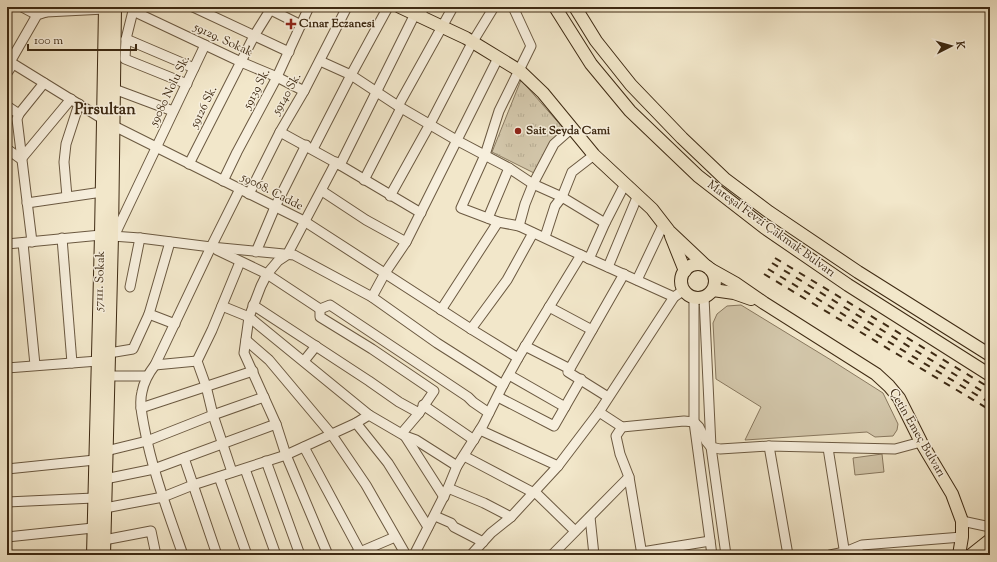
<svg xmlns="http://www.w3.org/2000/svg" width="997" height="562" font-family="'Sorts Mill Goudy',serif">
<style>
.grass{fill:url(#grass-tufts);stroke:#88785f}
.green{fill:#d3c7ab;stroke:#88785f}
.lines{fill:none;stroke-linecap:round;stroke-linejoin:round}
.minor-casing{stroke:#6b5941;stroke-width:11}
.major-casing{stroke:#3e2a13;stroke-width:14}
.minor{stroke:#f7efdd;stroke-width:9}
.major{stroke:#f2e7ca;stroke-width:12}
.rail{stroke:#3e2a13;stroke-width:2;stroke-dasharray:7 7;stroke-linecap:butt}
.poi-dot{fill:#8f2418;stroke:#f7efdd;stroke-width:1.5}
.labels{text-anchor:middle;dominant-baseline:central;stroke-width:3;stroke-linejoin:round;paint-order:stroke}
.poi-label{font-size:12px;font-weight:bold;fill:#3e2a13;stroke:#f7efdd;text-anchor:start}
.street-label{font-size:12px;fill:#3e2a13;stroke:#f7efdd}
.district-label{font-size:16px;font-weight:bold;fill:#3e2a13;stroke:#f7efdd}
</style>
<defs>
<pattern id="grass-tufts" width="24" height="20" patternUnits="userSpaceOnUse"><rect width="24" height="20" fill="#d3c7ab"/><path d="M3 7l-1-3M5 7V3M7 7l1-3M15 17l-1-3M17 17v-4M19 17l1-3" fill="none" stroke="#b6ab92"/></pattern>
</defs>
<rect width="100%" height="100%" fill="#f2e7ca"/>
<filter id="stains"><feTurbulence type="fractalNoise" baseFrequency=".005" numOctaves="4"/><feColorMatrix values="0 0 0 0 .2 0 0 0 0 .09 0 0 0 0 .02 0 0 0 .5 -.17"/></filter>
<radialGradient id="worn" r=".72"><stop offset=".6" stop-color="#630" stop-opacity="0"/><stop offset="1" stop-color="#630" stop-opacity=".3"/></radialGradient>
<polygon class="grass" points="521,80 563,128 538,175 492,152"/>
<g class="green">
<polygon points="741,305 831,360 883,393 898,424 897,430 893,436 875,437 867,432 745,440 761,407 716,379 713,323 717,314 727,306"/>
<polygon points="882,454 884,472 855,475 853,458"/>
</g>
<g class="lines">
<g class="minor-casing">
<g id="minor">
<polyline points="22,7 37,15"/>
<polyline points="134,7 126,39 125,59 187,84"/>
<polyline points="193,7 289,52"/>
<polyline points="513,7 531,46 499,111 485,155 461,208 498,222 519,226 581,255"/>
<polyline points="271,10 301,25"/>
<polyline points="133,11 241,62 277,77 304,91"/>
<polyline points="46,12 105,9"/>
<polyline points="420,16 424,7"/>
<polyline points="126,39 194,68"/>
<polyline points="7,60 114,126 304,221 471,329 518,358"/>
<polyline points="320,61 351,75 398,106 458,141 509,168 533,184 562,197 605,223"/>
<polyline points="10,62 37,15 46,12 49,7"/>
<polyline points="7,73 13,64"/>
<polyline points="114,89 173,111"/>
<polyline points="7,106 19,114"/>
<polyline points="398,106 453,7"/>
<polyline points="280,132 340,165 421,213"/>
<polyline points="7,149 21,159 71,99"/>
<polyline points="313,149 351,75 388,7"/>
<polyline points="189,164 254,36 272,7"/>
<polyline points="340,165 415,14"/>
<polyline points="364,180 401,108"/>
<polyline points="223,181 237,152 276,79 309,7"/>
<polyline points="322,191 366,220 406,242"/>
<polyline points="249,194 280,132 304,91 347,7"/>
<polyline points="390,196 430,124 472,43 494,7"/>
<polyline points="67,197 64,162 66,144 79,104"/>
<polyline points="27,203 102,192"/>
<polyline points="488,218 509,168"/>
<polyline points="519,226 525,204 533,184 554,144 572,128"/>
<polyline points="112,236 140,238 211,247 294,255 372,297 437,343 503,385"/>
<polyline points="112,236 117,230 205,45"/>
<polyline points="545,237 555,206 562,197 572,172 594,155"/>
<polyline points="62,238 72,363"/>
<polyline points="32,242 17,119 19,114 44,83"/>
<polyline points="23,243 35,365"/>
<polyline points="7,244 101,235"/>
<polyline points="217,250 267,274 320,309"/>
<polyline points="256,252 275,207 306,145"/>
<polyline points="589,259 605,223 625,184"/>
<polyline points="608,267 638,195"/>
<polyline points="637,280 664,223"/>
<polyline points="130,287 140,238"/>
<polyline points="372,297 385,273 406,242 498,58"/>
<polyline points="694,297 694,422 712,555"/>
<polyline points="704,297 711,447 726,555"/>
<polyline points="253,305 369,381 399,402 419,413"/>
<polyline points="222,306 249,317 369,415"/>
<polyline points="549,307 592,330"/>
<polyline points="320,309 330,305 468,397 473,402 489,413"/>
<polyline points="320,309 320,317 372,349 434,391 419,413 402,433"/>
<polyline points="441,310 498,222"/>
<polyline points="149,314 175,324"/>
<polyline points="471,329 507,280 533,233"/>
<polyline points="246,340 269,360 332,435 366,485 406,555"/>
<polyline points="525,346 570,369"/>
<polyline points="109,353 133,349 149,314 170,242"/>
<polyline points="304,361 316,346"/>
<polyline points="155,365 197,361"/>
<polyline points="7,368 98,361"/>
<polyline points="509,375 565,407"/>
<polyline points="108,376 146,376"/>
<polyline points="498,397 554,426 581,379"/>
<polyline points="608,397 568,372 624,274"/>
<polyline points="423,405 474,440"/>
<polyline points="141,408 253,371"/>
<polyline points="599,412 622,427 684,421 694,422 699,427 706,441 711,447 720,449 769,446 895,449 921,442"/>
<polyline points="356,423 388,463 428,527"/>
<polyline points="622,427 616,436 620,454 629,477 642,555"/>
<polyline points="480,430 558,466"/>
<polyline points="405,436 444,497"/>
<polyline points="769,446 788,555"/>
<polyline points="304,447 362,555"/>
<polyline points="828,448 845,555"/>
<polyline points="106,451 147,441 213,415 264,397"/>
<polyline points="464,456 534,493"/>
<polyline points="184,458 217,555"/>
<polyline points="266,461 300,555"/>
<polyline points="7,469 95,460"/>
<polyline points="245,469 276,555"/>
<polyline points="232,472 213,415 206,386 197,361 212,330 240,262"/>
<polyline points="219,477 247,555"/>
<polyline points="105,479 154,469 276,424"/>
<polyline points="448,488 484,503 511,517"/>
<polyline points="535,492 575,531"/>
<polyline points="7,502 94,498"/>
<polyline points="105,508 163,497 193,485 286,455 356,423 369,415 405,436 416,440 457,466"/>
<polyline points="435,516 451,523 454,527 483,542"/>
<polyline points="590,517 594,555"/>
<polyline points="962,521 990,527"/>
<polyline points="7,537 93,528"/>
<polyline points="104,540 151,531 156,555"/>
<polyline points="642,552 710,541"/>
<path d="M 183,555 C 168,512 152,470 144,426 C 142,415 139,403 142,392 C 144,381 148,374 155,365 L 211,247 L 240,189"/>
<polyline points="328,555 286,455 276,424 244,353 249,317 261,286 267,274 278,261 287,255 336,162"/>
<polyline points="353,555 395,537"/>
<polyline points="414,555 448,488 457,466 483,425 503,385 518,358 581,255 674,297"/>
<polyline points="471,555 491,533 511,517 558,466 599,412 674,297 684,290"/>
<polyline points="552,555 629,477"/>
<polyline points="830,555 845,552 862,545 962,537"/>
</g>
</g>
<g class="major-casing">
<g id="major">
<polyline points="400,7 466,38 520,71 543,93 594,155 652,209 669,231 706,266"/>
<polyline points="555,7 591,64 630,111 698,176 765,228 848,285 990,375"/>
<polyline points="575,7 596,41 631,85 682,138 725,179 769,212 858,272 990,355"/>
<polyline points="671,236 685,271"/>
<circle cx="698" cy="281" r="17"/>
<polyline points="710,269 735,283 764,303 876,374 889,386 899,398 921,442 952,494 962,521 962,537 959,555"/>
<polyline points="713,290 734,293 751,299"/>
<polyline points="93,555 101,235 105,7"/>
<polyline points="104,555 112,236 115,7"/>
<polyline points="971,555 990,540"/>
</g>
</g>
<use href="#minor" class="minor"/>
<use href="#major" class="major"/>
<g class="rail">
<polyline points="775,258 990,388"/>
<polyline points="772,263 990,396"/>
<polyline points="768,269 990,403"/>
<polyline points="764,274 990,410"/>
</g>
</g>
<g class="poi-dot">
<path d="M289 18h4v4h4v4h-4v4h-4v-4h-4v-4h4z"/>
<circle cx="518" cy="131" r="4"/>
</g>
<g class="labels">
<g class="poi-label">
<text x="299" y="24">Cınar Eczanesi</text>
<text x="526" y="131">Sait Seyda Cami</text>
</g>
<g class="street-label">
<text transform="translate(223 40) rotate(25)">59129. Sokak</text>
<text transform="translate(257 89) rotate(-62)">59139 Sk.</text>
<text transform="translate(170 91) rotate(-64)">59080 Nolu Sk.</text>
<text transform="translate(287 94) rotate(-60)">59140 Sk.</text>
<text transform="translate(204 107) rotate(-63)">59126 Sk.</text>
<text transform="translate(272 192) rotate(27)">59068. Cadde</text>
<text transform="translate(771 229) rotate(36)">Mareşal Fevzi Çakmak Bulvarı</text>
<text transform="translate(100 281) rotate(-88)">57111. Sokak</text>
<text transform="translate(917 433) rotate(60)">Çetin Emeç Bulvarı</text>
</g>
<g class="district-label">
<text x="105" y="110">Pirsultan</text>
</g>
</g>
<rect width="997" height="562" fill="none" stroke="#f2e7ca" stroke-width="24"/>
<rect x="8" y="8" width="981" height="546" fill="none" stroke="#3e2a13" stroke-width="2"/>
<rect x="12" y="12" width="973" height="538" fill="none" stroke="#3e2a13"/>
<g transform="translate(951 46) rotate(84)" stroke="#f7efdd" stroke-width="3" paint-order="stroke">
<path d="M0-3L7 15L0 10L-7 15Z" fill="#3e2a13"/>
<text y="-6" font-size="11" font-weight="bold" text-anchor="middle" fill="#3e2a13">K</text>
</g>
<path d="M28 44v6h108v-6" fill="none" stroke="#3e2a13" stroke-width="2"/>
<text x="34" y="44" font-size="12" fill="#3e2a13" stroke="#f7efdd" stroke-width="3" paint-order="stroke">100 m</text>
<rect width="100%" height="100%" filter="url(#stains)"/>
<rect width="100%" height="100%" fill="url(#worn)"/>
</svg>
